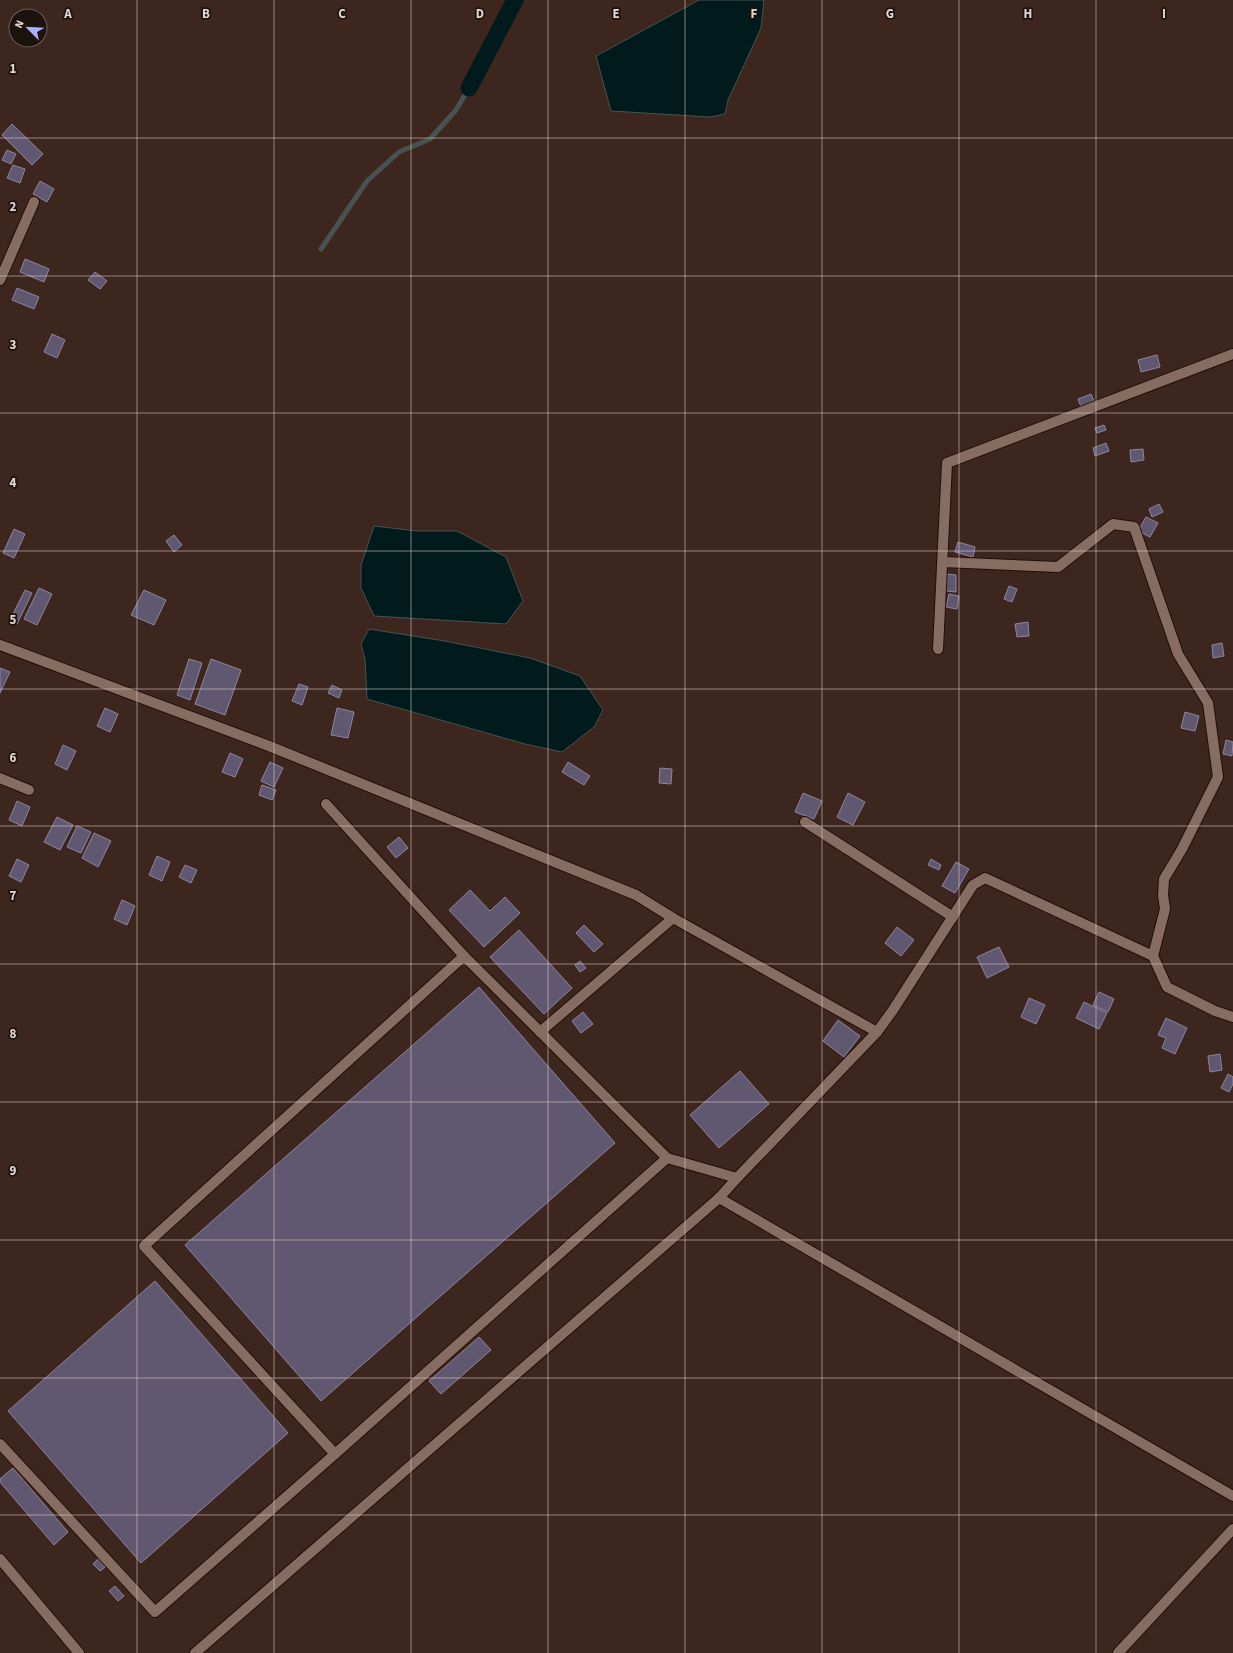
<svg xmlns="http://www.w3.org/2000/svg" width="1233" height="1653" font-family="'Source Sans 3',sans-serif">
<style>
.water{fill:#011b1c;stroke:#465352}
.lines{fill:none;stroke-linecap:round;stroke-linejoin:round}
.stream{stroke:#465352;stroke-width:5}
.canal{stroke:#011b1c;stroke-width:17}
.building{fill:#605871;stroke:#8d859f}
.street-casing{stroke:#230e06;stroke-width:12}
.secondary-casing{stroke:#230e06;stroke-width:12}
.street{stroke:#876c61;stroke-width:10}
.secondary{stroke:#876c61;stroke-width:10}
.grid{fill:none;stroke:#e6d6d0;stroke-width:1;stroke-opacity:0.55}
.grid-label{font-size:13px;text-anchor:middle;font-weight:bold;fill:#e6d6d0;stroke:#1c120e;stroke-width:3.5;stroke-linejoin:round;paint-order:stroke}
</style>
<rect width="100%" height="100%" fill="#3d261d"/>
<g class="water">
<polygon points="699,0 764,0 761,28 728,100 725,114 711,117 611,111 596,56"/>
<polygon points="374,526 417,531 457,531 506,557 523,601 506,624 374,616 361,588 361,565"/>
<polygon points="369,629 445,641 530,658 580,676 603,710 594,727 562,752 525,744 367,699 365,659 361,644"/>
</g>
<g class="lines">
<polyline class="stream" points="321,249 367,181 399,152 430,139 456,110 469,88"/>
<polyline class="canal" points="469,88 515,0"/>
</g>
<g class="building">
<polygon points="12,124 43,154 32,165 2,135"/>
<polygon points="7,150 16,154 11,164 2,160"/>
<polygon points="13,165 25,169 20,183 7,178"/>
<polygon points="40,181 54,189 47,202 33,194"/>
<polygon points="25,259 49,269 44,282 20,272"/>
<polygon points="95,272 107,281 100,289 88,280"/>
<polygon points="17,288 39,297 34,309 12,300"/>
<polygon points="52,334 65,340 57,358 44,352"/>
<polygon points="1157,355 1160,367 1141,372 1138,360"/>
<polygon points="1091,394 1094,401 1081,407 1078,399"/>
<polygon points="1104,425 1106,430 1097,433 1095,428"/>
<polygon points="1106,443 1109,451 1095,456 1093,448"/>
<polygon points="1143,449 1144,460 1131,462 1130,450"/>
<polygon points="1159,504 1163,512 1152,517 1149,509"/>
<polygon points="1146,517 1158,523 1150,537 1138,531"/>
<polygon points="14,529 25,534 14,558 3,553"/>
<polygon points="174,535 182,545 174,552 166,541"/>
<polygon points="958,542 975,547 973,557 955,552"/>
<polygon points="947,574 956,575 956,592 946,591"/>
<polygon points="1009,586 1017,589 1012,602 1004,599"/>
<polygon points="39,588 52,594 37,625 24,619"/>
<polygon points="25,590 32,593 17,624 10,620"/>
<polygon points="144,590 166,600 154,625 131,615"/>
<polygon points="949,594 959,596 957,609 946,607"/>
<polygon points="1028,622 1029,636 1017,637 1015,624"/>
<polygon points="1222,643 1224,656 1213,658 1212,645"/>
<polygon points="189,659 202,663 190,700 177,695"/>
<polygon points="211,659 241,670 225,715 195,704"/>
<polygon points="0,668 10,672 0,693"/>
<polygon points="299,684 308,687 302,705 292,701"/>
<polygon points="332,685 342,690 339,698 328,693"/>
<polygon points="105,708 118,714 110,732 97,726"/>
<polygon points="337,708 354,712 348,738 331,735"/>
<polygon points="1185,712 1199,716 1195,731 1181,728"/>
<polygon points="1226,740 1233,742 1232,756 1223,754"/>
<polygon points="63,745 76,751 67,770 55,764"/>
<polygon points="230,753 243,759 235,777 222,772"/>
<polygon points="270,762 283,768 274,787 261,781"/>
<polygon points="568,762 590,776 584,785 562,772"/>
<polygon points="660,768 672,769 671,784 659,783"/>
<polygon points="262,785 276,790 272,800 259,795"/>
<polygon points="803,793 822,801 814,819 795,812"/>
<polygon points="848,793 865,802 853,825 837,817"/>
<polygon points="17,801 30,807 22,826 9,820"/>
<polygon points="57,817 73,825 60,850 44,842"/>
<polygon points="77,826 91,832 81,853 67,847"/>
<polygon points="94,833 111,841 98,867 82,858"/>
<polygon points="399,837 408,848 396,858 387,847"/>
<polygon points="157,856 170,862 162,881 149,875"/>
<polygon points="17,859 29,865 21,882 9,876"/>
<polygon points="931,859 941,865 939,870 928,865"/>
<polygon points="956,862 969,869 955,893 942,886"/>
<polygon points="185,865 197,870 191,883 179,877"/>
<polygon points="470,890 490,911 505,897 520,913 484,947 449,910"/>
<polygon points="122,900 135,906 127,925 114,919"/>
<polygon points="584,925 603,944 594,952 576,933"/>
<polygon points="897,927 914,940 901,956 885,943"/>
<polygon points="519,930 572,988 544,1014 490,957"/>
<polygon points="999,947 1009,967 987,978 977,957"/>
<polygon points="580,961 586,968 580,972 575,965"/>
<polygon points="479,987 615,1143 321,1401 185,1245"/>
<polygon points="1099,992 1114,999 1108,1012 1093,1005"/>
<polygon points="1029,998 1045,1005 1036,1024 1021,1017"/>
<polygon points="1084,1002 1107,1013 1099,1029 1076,1018"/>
<polygon points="583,1012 593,1024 581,1033 572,1021"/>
<polygon points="1166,1018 1187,1028 1175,1054 1162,1048 1166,1038 1158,1035"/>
<polygon points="838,1020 860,1036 844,1057 823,1041"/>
<polygon points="1220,1054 1222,1070 1210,1072 1208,1056"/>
<polygon points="740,1071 769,1104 719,1148 690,1115"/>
<polygon points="1228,1074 1233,1077 1233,1084 1229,1092 1221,1088"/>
<polygon points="155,1281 288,1433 141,1563 8,1411"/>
<polygon points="479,1337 491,1350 441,1394 429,1381"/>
<polygon points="13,1468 68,1532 54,1545 0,1482 0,1479"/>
<polygon points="98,1559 105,1567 100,1571 93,1564"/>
<polygon points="115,1586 124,1596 118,1601 109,1591"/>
</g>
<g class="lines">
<g class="street-casing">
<g id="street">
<polyline points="0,280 34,202"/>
<polyline points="943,562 1058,567 1113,524 1134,527 1178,654 1208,703 1218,777 1182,849 1164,879 1163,895 1165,909 1153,956 1167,987 1215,1011 1233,1017"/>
<polyline points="0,645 269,746 636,895 673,918 877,1032 737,1178 719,1198"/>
<polyline points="938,649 947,463 1233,354"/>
<polyline points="0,778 29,790"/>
<polyline points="326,804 464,956 667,1158 737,1178"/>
<polyline points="805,822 953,917"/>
<polyline points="540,1032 673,918"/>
<polyline points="877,1032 893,1010 973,885 985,878 1153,956"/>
<polyline points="0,1444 155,1612 335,1454 667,1158"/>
<polyline points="335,1454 144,1246 464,956"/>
<polyline points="195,1653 719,1198 1233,1496"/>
<polyline points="1118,1653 1233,1529"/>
</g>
</g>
<g class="secondary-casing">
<polyline id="secondary" points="0,1559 79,1653"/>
</g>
<use href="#street" class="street"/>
<use href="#secondary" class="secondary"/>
</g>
<path class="grid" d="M 137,0 L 137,1653M 274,0 L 274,1653M 411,0 L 411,1653M 548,0 L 548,1653M 685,0 L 685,1653M 822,0 L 822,1653M 959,0 L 959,1653M 1096,0 L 1096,1653M 0,138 L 1233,138M 0,276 L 1233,276M 0,413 L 1233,413M 0,551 L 1233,551M 0,689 L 1233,689M 0,826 L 1233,826M 0,964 L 1233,964M 0,1102 L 1233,1102M 0,1240 L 1233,1240M 0,1378 L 1233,1378M 0,1515 L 1233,1515"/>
<g class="grid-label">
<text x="68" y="18">A</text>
<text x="206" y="18">B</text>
<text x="342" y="18">C</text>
<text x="480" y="18">D</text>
<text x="616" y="18">E</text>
<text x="754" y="18">F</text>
<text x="890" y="18">G</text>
<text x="1028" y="18">H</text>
<text x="1164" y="18">I</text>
<text x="13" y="73">1</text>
<text x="13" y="211">2</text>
<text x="13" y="349">3</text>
<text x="13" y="487">4</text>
<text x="13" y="624">5</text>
<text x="13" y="762">6</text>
<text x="13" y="900">7</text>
<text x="13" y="1038">8</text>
<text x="13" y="1175">9</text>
</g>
<g transform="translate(28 28) rotate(294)"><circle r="19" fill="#1c120e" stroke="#6d605c"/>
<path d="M0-3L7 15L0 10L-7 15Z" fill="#aab0fc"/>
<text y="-6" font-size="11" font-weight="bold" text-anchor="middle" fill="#e6d6d0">N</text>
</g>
</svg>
